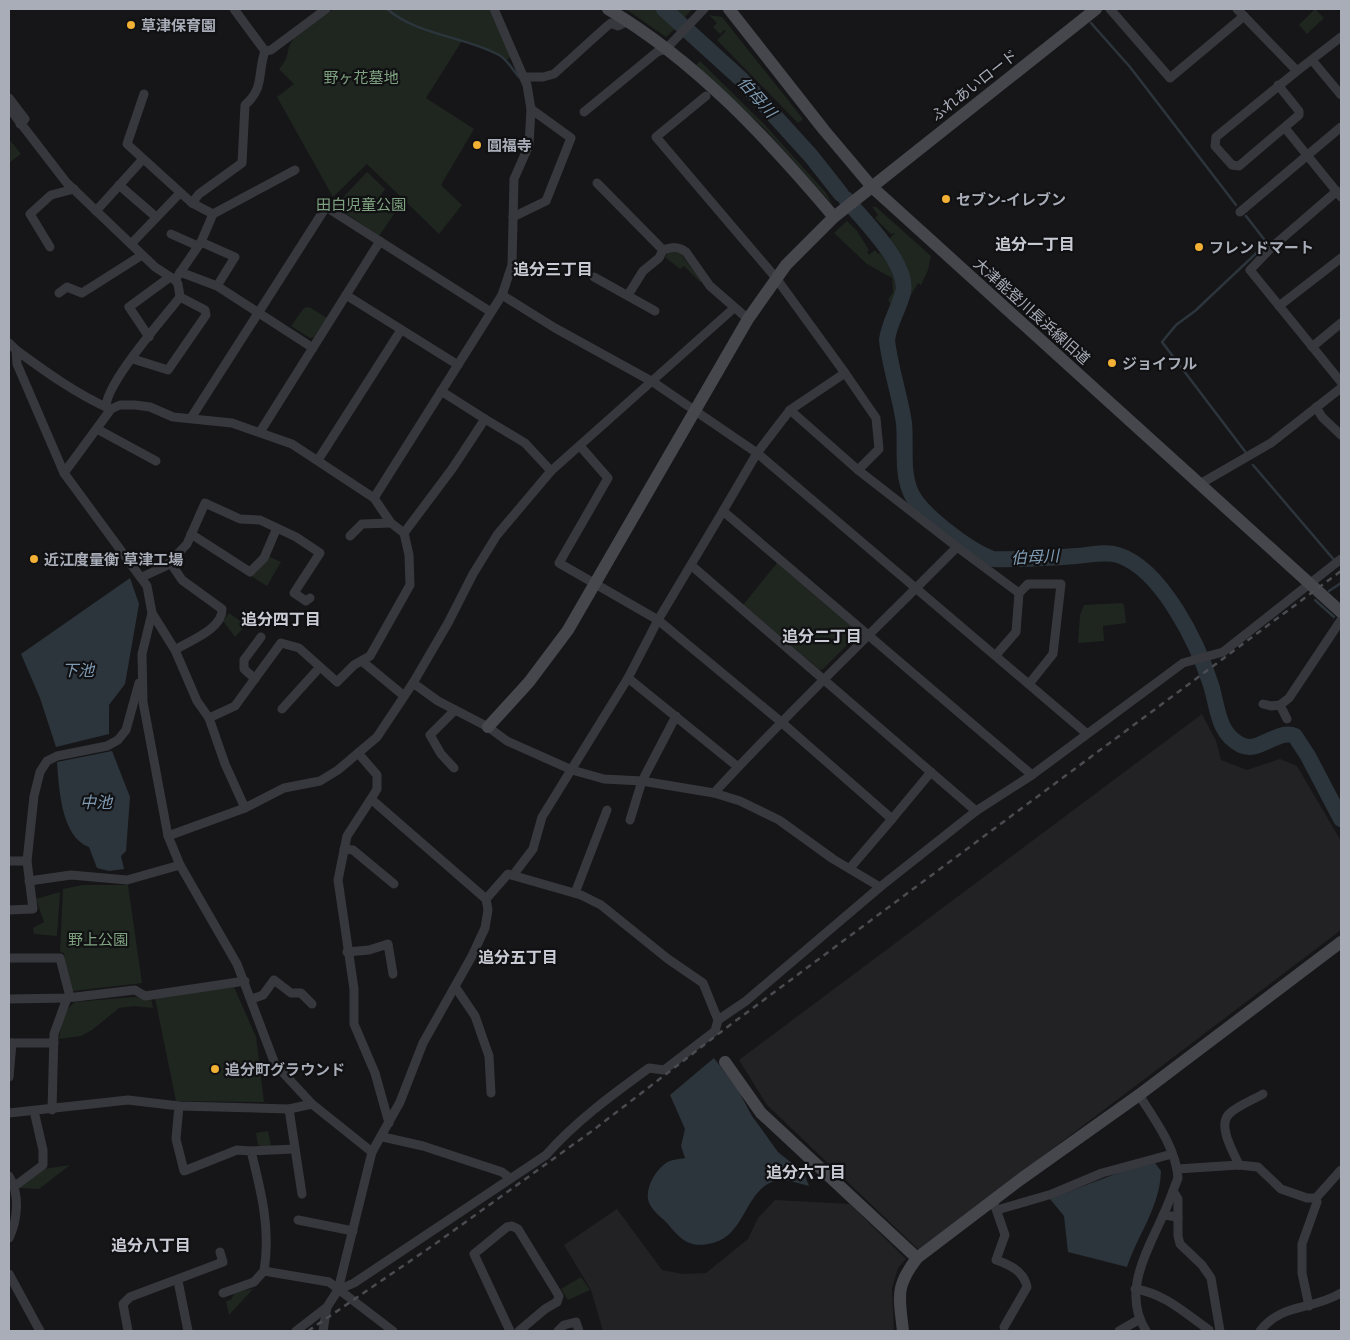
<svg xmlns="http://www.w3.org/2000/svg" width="1350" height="1340" font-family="Arial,'Noto Sans JP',sans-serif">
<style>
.built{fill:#222225}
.green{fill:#1e261f}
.water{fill:#2c353c}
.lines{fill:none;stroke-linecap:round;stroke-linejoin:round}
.stream{stroke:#2c353c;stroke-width:2.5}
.river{stroke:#2c353c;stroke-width:16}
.street{stroke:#37383d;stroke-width:9}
.secondary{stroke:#45474d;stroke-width:12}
.rail{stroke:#4a4c52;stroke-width:2.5;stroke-dasharray:6 5;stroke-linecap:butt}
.poi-dot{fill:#f2b134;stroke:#111113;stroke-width:2}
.labels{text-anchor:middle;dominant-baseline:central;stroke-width:4.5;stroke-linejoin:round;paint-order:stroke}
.poi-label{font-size:15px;font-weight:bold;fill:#a8adb8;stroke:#111113;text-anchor:start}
.park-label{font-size:15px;fill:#7fa381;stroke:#111113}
.street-label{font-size:15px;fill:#a8adb8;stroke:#111113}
.water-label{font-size:16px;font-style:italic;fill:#7f9bb3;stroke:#111113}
.neighbourhood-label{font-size:16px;font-weight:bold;fill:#c9ccd4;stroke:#111113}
</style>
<rect width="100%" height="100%" fill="#161618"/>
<g class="built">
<polygon points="1202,714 1216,741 1221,760 1247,770 1280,759 1297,766 1341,841 1341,930 919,1250 767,1105 739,1060"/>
<polygon points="775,1200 850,1204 906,1259 898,1268 892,1288 894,1331 603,1331 591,1290 564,1245 617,1209 662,1270 683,1274 706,1273 748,1239 758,1218"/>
</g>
<g class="green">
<path d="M 334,9 L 489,9 L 511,57 L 507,60 L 485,48 L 462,41 L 426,98 L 474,129 L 441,185 L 462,205 L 439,234 L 367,164 L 333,197 L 277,97 L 294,84 L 279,69 C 291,56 285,52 292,41 C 302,27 320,18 334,9 Z"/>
<polygon points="626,9 658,9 678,26 666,37"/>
<polygon points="671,9 692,9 681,22"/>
<polygon points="1315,9 1324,18 1307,34 1299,25"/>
<polygon points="709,15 722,17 803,119 798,123 717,40 726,31 724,30 720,34 713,27 717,23"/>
<polygon points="680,51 696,65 700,61 764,124 826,193 832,204 764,128"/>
<polygon points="9,139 21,154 9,163"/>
<polygon points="367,172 385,189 378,200 389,208 391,205 396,211 379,236 335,206"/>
<path d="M 872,207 L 876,207 L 931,256 L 928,270 L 921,285 L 918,283 L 909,298 C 914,274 902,259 888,240 L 895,233 L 891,234 L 875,218 L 878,215 Z"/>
<path d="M 847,221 L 857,231 L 869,250 L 867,252 L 869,255 L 875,250 L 878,254 L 880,253 C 895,273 900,280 891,305 L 888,300 L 893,292 L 892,278 L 867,264 L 834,233 Z"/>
<polygon points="669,251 680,253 702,281 700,282 684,266 680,269 665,257"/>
<polygon points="309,307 327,318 314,337 310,338 291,326 304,308"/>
<polygon points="268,556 281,562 267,586 251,576"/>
<polygon points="777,563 859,633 823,669 820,670 743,605"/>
<polygon points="1122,603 1124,605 1126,623 1103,626 1104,641 1078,643 1080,615 1084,605"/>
<polygon points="229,613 246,625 235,637 223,621"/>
<polygon points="83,885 128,885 142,983 73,991 66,977 64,953 60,952 63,889"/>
<polygon points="60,892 57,936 34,934 33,928 44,922 36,899"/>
<polygon points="234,987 256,1037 264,1102 176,1101 155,998"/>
<path d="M 145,996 L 151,998 L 153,1008 L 134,1006 L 119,1008 L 92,1030 L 81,1036 L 59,1039 C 61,1025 63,1011 75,1002 Z"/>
<polygon points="268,1131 272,1150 258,1145 256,1133"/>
<polygon points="70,1165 39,1189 19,1188 44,1169"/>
<polygon points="581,1277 590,1290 568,1300 561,1289"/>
<polygon points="253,1289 229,1315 226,1301 231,1300 235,1292"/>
</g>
<g class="water">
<polygon points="130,578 139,604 125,684 109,705 109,734 56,747 40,698 21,654"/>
<path d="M 112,751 L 130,797 L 126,851 L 121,856 L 124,869 L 109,871 L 97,868 L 89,847 C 61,837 59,788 57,762 Z"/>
<path d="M 714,1058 L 738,1090 L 752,1116 L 778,1152 L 804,1173 L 809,1186 C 800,1184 787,1179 779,1180 C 743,1186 748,1238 708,1244 C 687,1248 679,1237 667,1223 C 661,1217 649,1208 648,1199 C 646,1186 656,1170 666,1163 C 670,1160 679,1159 685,1158 L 681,1146 L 685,1129 L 670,1095 Z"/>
<path d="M 1149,1161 L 1155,1163 L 1161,1171 C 1160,1207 1138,1234 1127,1267 L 1068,1252 L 1064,1216 L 1050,1199 Z"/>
</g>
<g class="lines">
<g class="stream">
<path d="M 387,9 C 419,36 464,36 499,55 C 507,59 514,72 520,78"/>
<polyline points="1091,23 1130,67 1236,205"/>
<polyline points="1246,216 1267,243 1195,311 1176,325 1162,342 1247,454"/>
<polyline points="1253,465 1335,561"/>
<polyline points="1329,591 1341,583"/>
<polyline points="1315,600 1334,617"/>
</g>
<g class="river">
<polyline points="664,9 741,79 811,156 841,194"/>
<path d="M 846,199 C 863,220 909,264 903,292 C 899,309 889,323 887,340 C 890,368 900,395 904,423 C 906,444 902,468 909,488 C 916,512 970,551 993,559 C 1021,560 1049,558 1076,556 C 1089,555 1106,551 1118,555 C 1162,569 1198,644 1211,685 C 1218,707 1217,733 1241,745 C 1259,754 1278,728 1295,736 L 1308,756 L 1341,819"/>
</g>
<g class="street">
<polyline points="234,9 265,51"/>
<polyline points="1110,9 1170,78 1244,16"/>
<polyline points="1237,9 1297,71 1341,37"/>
<polyline points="265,51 271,50 326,9"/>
<polyline points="1312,60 1341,95"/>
<polyline points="524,77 543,77 554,74 606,27 611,23 618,26 629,21"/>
<polyline points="1278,85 1299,111 1299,115 1239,166 1232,165 1215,146 1216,137 1297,71"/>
<polyline points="144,94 127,144 192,203"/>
<polyline points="706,96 656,137 776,278 845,373 876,418 879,449 858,470"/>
<polyline points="9,98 25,119 20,124"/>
<polyline points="9,108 66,182 155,267 175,280 178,284 180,297 205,310 206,315 168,370 133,359"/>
<polyline points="584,112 657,52 666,49 704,9"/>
<polyline points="1285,128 1341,197"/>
<path d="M 597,183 L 663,250 C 672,247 679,246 686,252 L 710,286 L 748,319"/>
<polyline points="119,185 156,217"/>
<polyline points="1337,191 1272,247 1250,270 1341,382"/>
<polyline points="96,211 143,159"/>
<polyline points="1240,212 1341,127"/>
<path d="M 213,214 L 192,203 L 199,194 L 242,163 L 245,105 C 265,87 257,74 265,51"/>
<polyline points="513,217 546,201 571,138 531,109"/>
<polyline points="171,234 198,246"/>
<polyline points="201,242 235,257 217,286"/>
<polyline points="131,244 180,193"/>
<polyline points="50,247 30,214 51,195 74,189"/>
<polyline points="180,272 217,286 313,348"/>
<polyline points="594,277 655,311"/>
<polyline points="175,280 201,242 213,214 295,170"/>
<polyline points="59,293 67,287 82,293 142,255"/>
<polyline points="346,295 458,365"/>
<polyline points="502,295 555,328 653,382 757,453 1086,733"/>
<polyline points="628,295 643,271 659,258 663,250"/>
<polyline points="1279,306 1341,258"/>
<polyline points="149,337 129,307 170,277"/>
<polyline points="9,343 16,350 17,364 64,473 147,586 152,613 175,650 197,701 209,718 225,764 245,808"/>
<polyline points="1312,347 1341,323"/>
<path d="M 16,350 C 46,372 75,393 110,409"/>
<path d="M 106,407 C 106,383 163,319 180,297"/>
<polyline points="1316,407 1322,417 1341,435"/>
<polyline points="790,410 858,470 957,547"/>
<polyline points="191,418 326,207 491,312"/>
<polyline points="485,419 525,443 551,471"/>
<polyline points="97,429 156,461"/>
<polyline points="260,432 380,241"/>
<polyline points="580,446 608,478 559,563 658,620 780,721 892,819 850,868"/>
<polyline points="318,460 401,330"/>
<polyline points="64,473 111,409 120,405 135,405 150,407 173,417 232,423 292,444 374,498 391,523 404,533"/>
<polyline points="1200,484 1271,443 1341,388"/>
<polyline points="374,498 502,295 512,265 514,179 529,145 531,109 527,85 494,9"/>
<polyline points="723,511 757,453 790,410 845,373"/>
<polyline points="191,534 250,572 264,558 276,530"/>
<polyline points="350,536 362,524 391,523"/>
<path d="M 170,562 L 182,580 L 222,609 C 223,629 189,641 175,650"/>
<polyline points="692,566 976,811"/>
<polyline points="142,577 166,566 187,544 205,503 240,519 260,520 296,537 320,553 294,593 306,601 310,598"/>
<polyline points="1019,593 1028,584 1061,584 1053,654 1029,684"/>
<polyline points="152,613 142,654 143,702 168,836 180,865 237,964 275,1064 312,1104 372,1152"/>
<polyline points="363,662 403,695"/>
<polyline points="628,678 738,767"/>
<polyline points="255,679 244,669 244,660 261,637"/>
<polyline points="413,683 438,701 488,727 507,741 572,770 604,779 642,781 714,793 740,801 779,820 833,859 880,887"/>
<polyline points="1263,704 1271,706 1280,705"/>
<polyline points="282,709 320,667"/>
<polyline points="209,718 235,706 281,643 299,648 337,682 354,665 370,656 410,585 409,555 404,533 452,469 485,419 441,391"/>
<polyline points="1287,719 1280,705 1289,698 1341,620"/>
<polyline points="454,768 441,754 430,735 455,710"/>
<path d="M 714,793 C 792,708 876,629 957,547 L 1019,593 L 1016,632 L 996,655"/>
<polyline points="371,799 347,836 338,880 354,989 354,1024 375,1073 389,1123"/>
<polyline points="892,819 931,772"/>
<polyline points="630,820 642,781 676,716"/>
<polyline points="168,836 245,808 284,788 320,781 338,770 377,737 413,683 448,623 473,574 497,535 551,471 734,308"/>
<polyline points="344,849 353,850 394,884"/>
<polyline points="9,861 27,861"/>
<polyline points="514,874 533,849 542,817 628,678 658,620 723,511 1032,775"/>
<polyline points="29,881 71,875 127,880 180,865"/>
<polyline points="575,893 607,810"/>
<polyline points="9,910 33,909 27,861 34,796 40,772 47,761 57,756 107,746 118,740 126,730 139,683"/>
<polyline points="347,952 369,950 388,944 393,974"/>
<polyline points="9,958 60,958 70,997"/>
<polyline points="456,988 475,1016 489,1056 491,1093"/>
<polyline points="9,999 67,998 135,990 145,996 245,981"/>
<polyline points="252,999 263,995 274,980 291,993 301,993 312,1004"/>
<polyline points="718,1020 746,1001 880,887 976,811 1032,775 1183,663 1223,652 1341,559"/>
<polyline points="9,1043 54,1043"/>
<polyline points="9,1077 12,1043"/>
<path d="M 1139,1095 C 1155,1120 1176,1148 1178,1178 C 1172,1193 1167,1208 1160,1222 C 1144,1257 1123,1294 1146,1331"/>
<path d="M 179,1106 L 176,1139 L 184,1171 L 237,1150 L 251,1151 C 261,1191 271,1229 264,1271"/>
<polyline points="289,1109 302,1194"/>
<polyline points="52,1110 54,1034 67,998"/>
<polyline points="9,1113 128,1100 179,1106 289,1109 312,1104"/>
<polyline points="383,1137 423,1146 502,1172 510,1178"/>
<polyline points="251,1151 295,1149"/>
<path d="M 1239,1165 C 1234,1153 1217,1126 1229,1114 C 1237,1106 1253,1100 1263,1094"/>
<polyline points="1177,1169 1239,1165 1258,1167 1281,1189 1307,1198 1316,1198"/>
<path d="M 9,1176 C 20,1194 18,1219 9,1238"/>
<polyline points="15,1186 43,1165 43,1150 34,1111"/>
<polyline points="1173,1191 1178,1199 1178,1217"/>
<path d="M 995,1206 L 1005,1235 L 996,1260 C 1011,1265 1024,1272 1027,1287 L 1004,1327"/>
<polyline points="997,1210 1052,1194 1102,1173 1172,1154"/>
<polyline points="1163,1215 1178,1217 1178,1236 1180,1244 1202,1265 1211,1278 1220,1331"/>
<polyline points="298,1220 353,1231"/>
<polyline points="9,1274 40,1331"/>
<polyline points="178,1281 188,1331"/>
<path d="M 1135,1289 C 1164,1293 1186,1314 1209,1330"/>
<path d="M 338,1290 L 354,1283 L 546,1155 C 576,1121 613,1094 649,1068 L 664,1070 L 715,1031 L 718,1020 L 703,983 L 668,959 L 601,905 L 581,895 L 508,874 L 486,899"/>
<polyline points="223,1293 254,1282 264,1271 329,1282 393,1331"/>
<polyline points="1309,1306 1302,1273 1302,1244 1317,1202 1316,1198 1341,1170"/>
<polyline points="128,1331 123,1304 130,1297 223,1262 220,1252"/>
<polyline points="296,1331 327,1307"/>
<polyline points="323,1331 327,1307 338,1290 372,1152 400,1102 423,1043 472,956 485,928 488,910 486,899 371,799 377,789 377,775 358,753"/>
<polyline points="510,1331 474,1254 507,1227 512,1226 518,1229 559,1296 557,1302 545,1309 519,1331"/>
<polyline points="558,1331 564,1325 576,1322 579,1331"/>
<polyline points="1119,1331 1140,1319"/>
<path d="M 1260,1331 C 1283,1302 1311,1311 1341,1293"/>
</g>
<g class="secondary">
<path d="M 608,9 C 696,61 768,139 834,217"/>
<polyline points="729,9 824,130 872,187 1341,612"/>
<polyline points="488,727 529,682 568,630 748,319 786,265 834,217 1096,9"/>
<polyline points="725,1062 761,1113 917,1258"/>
<path d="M 903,1331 C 899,1296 895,1287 917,1258 L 1021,1179 L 1139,1095 L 1341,942"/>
</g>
<polyline class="rail" points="308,1331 435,1244 592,1131 726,1028 1341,571"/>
</g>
<g class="poi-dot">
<circle cx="131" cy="25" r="5"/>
<circle cx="477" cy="145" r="5"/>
<circle cx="946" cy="199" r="5"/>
<circle cx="1199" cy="247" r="5"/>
<circle cx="1112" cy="363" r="5"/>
<circle cx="34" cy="559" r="5"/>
<circle cx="215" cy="1069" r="5"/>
</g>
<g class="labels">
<g class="poi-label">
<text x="141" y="25">草津保育園</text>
<text x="487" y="145">圓福寺</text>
<text x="956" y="199">セブン-イレブン</text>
<text x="1209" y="247">フレンドマート</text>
<text x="1122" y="363">ジョイフル</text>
<text x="44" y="559">近江度量衡 草津工場</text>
<text x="225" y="1069">追分町グラウンド</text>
</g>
<g class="park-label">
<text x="361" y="77">野ヶ花墓地</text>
<text x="361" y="204">田白児童公園</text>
<text x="98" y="939">野上公園</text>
</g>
<g class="street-label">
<text transform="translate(974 85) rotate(-38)">ふれあいロード</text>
<text transform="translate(1032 311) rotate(42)">大津能登川長浜線旧道</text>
</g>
<g class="water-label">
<text transform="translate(757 97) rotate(48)">伯母川</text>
<text transform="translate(1035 557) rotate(-3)">伯母川</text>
<text x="78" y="670">下池</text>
<text x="96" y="802">中池</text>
</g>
<g class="neighbourhood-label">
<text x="1035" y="244">追分一丁目</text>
<text x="553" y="269">追分三丁目</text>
<text x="281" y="619">追分四丁目</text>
<text x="822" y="636">追分二丁目</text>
<text x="518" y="957">追分五丁目</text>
<text x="806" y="1172">追分六丁目</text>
<text x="151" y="1245">追分八丁目</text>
</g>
</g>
<rect width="1350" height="1340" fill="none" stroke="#a8adb8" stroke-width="20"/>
</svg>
